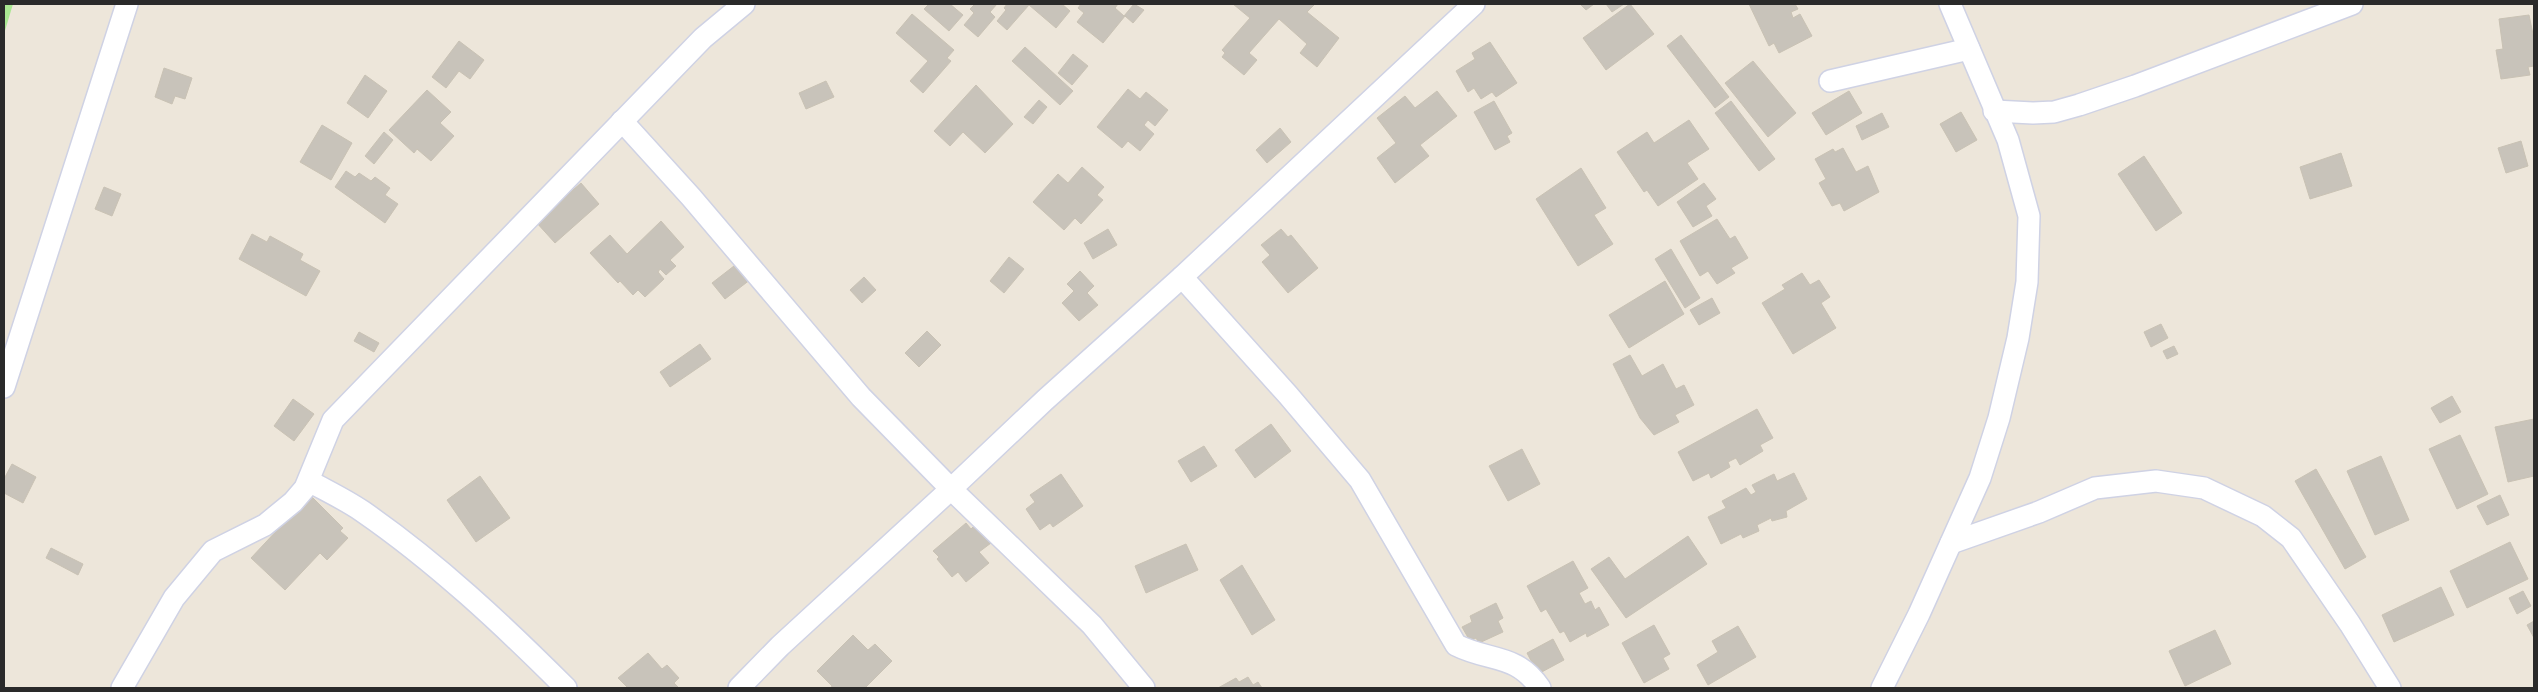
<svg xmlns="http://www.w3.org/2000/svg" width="2538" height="692" font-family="Helvetica,sans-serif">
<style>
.green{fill:#aae892}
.building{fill:#c8c3ba;stroke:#c9c2b4}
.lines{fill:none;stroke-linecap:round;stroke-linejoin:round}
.minor-casing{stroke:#cfd2e4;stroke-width:24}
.minor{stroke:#fff;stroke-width:21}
</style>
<rect width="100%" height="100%" fill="#ede6da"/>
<polygon class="green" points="4,4 13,4 4,34"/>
<g class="building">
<polygon points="929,4 950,4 963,15 949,31 924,9"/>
<polygon points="975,4 997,4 990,12 995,17 978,37 964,25 974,13 970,9"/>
<polygon points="1007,4 1062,4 1070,11 1056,28 1029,5 1007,30 997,21 1006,10 1004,8"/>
<polygon points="1081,4 1118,4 1115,8 1124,16 1134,4 1144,10 1133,23 1125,16 1103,43 1077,22 1084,13 1078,8"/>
<polygon points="1233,4 1315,4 1307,12 1339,38 1317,67 1300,53 1307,44 1279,19 1249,53 1257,60 1244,75 1222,57 1225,53 1222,50 1250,18"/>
<polygon points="1580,4 1594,4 1586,10"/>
<polygon points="1606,4 1624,4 1612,12"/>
<polygon points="1630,4 1654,34 1606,70 1583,38"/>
<polygon points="1749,4 1795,4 1798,9 1791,12 1793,18 1800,14 1812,36 1779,53 1774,43 1769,46"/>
<polygon points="912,14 954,50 947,58 951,61 923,93 910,81 928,61 896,33"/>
<polygon points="2529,15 2534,39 2534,66 2528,67 2530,75 2501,79 2496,50 2503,49 2499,19"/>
<polygon points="1681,35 1729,97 1715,108 1667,46"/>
<polygon points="459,41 484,60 470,79 459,71 446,88 432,77"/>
<polygon points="1490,42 1517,83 1496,97 1492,92 1481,99 1474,88 1468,92 1456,71 1475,59 1472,53"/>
<polygon points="1025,47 1073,91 1060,105 1012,61"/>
<polygon points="1073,54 1088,66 1072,85 1058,73"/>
<polygon points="1753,61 1796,113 1768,137 1725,83"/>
<polygon points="164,68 192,78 185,99 175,96 172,104 155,97"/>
<polygon points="365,75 387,91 368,118 347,103"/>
<polygon points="826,81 834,97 806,109 799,93"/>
<polygon points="976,85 1013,124 985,153 963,132 950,146 934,131"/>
<polygon points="1128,89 1140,99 1146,92 1168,110 1155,126 1148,120 1144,125 1154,134 1140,151 1128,141 1122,148 1097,127"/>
<polygon points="427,90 451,112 440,123 454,136 431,161 417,149 414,153 389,130"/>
<polygon points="1437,91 1457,116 1420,145 1429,156 1395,183 1377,158 1396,143 1377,118 1405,96 1415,108"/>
<polygon points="1849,91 1862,113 1826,135 1812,113"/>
<polygon points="1039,100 1047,107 1033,124 1024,117"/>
<polygon points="1494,101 1512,133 1507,136 1510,142 1495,150 1474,112"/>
<polygon points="1731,101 1775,159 1759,171 1715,113"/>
<polygon points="1961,112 1977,140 1956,152 1940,124"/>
<polygon points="1882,113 1889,127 1862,140 1856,126"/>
<polygon points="1689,120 1709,149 1687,163 1698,179 1658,206 1647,190 1644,192 1617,152 1647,132 1654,143"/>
<polygon points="322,125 352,143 331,180 300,162"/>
<polygon points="1280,128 1291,142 1267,163 1256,150"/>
<polygon points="384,132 393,140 374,164 365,156"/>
<polygon points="2521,141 2528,166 2506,173 2498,148"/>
<polygon points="1843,148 1856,172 1868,166 1879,192 1844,211 1840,203 1832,206 1819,183 1826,179 1815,159 1833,149 1835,152"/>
<polygon points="2341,153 2352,186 2310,199 2300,167"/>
<polygon points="2144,156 2182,213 2156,231 2118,174"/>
<polygon points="1082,167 1104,187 1097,195 1103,200 1081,224 1075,218 1064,230 1033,202 1058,174 1068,183"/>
<polygon points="1581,168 1606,208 1594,215 1613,244 1578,266 1536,199"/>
<polygon points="346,171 355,177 359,173 371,181 375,177 390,188 385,195 398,204 385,223 335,187"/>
<polygon points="581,183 599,204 555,243 536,222"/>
<polygon points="1704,183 1716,199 1706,206 1712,216 1693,227 1677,202"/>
<polygon points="104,187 121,194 112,216 95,209"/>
<polygon points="1717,219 1730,239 1735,236 1748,258 1731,268 1735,273 1717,284 1708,271 1700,276 1680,241"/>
<polygon points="661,221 684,247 670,260 676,266 666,275 660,269 658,272 664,279 645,297 638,290 633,295 620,281 618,283 590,253 610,235 627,254"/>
<polygon points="1108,229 1117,245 1093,259 1084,243"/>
<polygon points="1281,229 1288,237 1291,235 1318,268 1288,293 1262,262 1270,255 1261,245"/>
<polygon points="252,234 267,242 270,236 303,254 300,260 320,271 306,296 239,259"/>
<polygon points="1671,249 1700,298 1685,308 1655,259"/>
<polygon points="1009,257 1024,269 1004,293 990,281"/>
<polygon points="743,259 755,276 725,299 712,283"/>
<polygon points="1080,271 1094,286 1087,293 1098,305 1079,321 1062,303 1074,291 1067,284"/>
<polygon points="1802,273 1810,285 1819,280 1830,297 1821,303 1836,328 1793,354 1762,303 1785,289 1782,285"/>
<polygon points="864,277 876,290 862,303 850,290"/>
<polygon points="1665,281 1684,314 1629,348 1609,315"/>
<polygon points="1712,298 1720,313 1699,325 1690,310"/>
<polygon points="2161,324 2168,338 2151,347 2144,332"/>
<polygon points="927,331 941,345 919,367 905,353"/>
<polygon points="359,332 379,343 374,352 354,341"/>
<polygon points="700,344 711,359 670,387 660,372"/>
<polygon points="2174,346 2178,354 2167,359 2163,351"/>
<polygon points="1630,355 1642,376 1663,364 1676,389 1684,385 1694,405 1675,415 1679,422 1654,435 1640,418 1613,364"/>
<polygon points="2452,396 2461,412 2440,423 2431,408"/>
<polygon points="293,399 314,414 294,441 274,426"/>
<polygon points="1757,409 1773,438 1760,445 1763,451 1740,465 1736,458 1728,462 1730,467 1711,478 1709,473 1693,481 1678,452"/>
<polygon points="2534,419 2534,476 2508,482 2495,427"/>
<polygon points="1271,424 1291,451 1255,478 1235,450"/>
<polygon points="2460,435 2488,494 2457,509 2429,449"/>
<polygon points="1204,446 1217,466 1191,482 1178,461"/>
<polygon points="1522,449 1540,484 1508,501 1489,466"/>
<polygon points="2381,456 2409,520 2375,535 2347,471"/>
<polygon points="12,464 36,477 23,503 4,493 4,479"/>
<polygon points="2316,469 2366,557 2345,569 2295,481"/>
<polygon points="1794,473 1807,499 1786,511 1787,517 1772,521 1771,518 1757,525 1759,531 1743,538 1741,534 1721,544 1708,517 1726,508 1722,501 1746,488 1751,495 1756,492 1752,485 1774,474 1777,481"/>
<polygon points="1061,474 1083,506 1053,527 1050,523 1040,530 1026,509 1035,502 1030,495"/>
<polygon points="480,476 510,518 476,542 447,500"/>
<polygon points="310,495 343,528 340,531 348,538 327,560 320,553 285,590 251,558"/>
<polygon points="2500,495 2509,515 2487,525 2477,506"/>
<polygon points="966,523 971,529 976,524 991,543 979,552 989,563 966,582 958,572 952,577 937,559 939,557 933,551"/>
<polygon points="1688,536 1707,564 1626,618 1591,569 1609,557 1625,579"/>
<polygon points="2510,542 2528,579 2467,608 2450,571"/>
<polygon points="1186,544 1198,570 1146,593 1135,566"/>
<polygon points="51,548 83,564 78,575 46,558"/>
<polygon points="1573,561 1588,588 1579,593 1585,604 1591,601 1595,610 1599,607 1609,625 1587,637 1586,633 1570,642 1564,631 1560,633 1546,609 1541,612 1527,586"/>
<polygon points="1242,565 1275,620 1252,635 1220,580"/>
<polygon points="2441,587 2454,615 2394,642 2382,615"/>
<polygon points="2523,591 2531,606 2517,614 2509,598"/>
<polygon points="1496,603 1503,618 1498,621 1503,632 1479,643 1476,638 1470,641 1462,627 1472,622 1470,616"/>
<polygon points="2534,621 2534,638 2527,625"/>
<polygon points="1654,625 1670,654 1663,658 1669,669 1644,683 1622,643"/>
<polygon points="1738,626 1756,657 1708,685 1697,665 1718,652 1712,641"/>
<polygon points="2215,630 2231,664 2185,686 2169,651"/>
<polygon points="853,635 868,650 875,644 892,661 865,688 831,688 832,686 817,671"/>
<polygon points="1553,639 1564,660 1538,674 1527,653"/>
<polygon points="648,653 662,669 667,665 679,678 674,683 679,688 628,688 618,678"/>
<polygon points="1248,677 1253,685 1258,682 1262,688 1218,688 1236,678 1239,682"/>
</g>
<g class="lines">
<g class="minor-casing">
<g id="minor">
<polyline points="1830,81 1969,49"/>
<polyline points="1994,111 2033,113 2054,112 2079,105 2135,86 2352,4"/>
<polyline points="622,121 691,197 861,397 951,489 1092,625 1144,688"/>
<path d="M 1182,277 L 1288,395 L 1360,480 L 1456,645 C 1490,662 1516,653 1540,688"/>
<polyline points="4,387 127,4"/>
<path d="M 309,481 C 327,491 346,500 362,511 C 436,562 503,625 566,688"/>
<polyline points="1951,543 2039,512 2095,488 2156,481 2204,488 2263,516 2291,538 2350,624 2390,688"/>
<polyline points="122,688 174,598 213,551 265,525 293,502 305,488 333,420 703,38 744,4"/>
<polyline points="739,688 780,646 951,489 1045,400 1182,277 1474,4"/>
<polyline points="1882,688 1919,614 1980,478 1999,418 2018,338 2027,282 2029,216 2008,140 1950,4"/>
</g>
</g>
<use href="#minor" class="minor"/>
</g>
<rect width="2538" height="692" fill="none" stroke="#2a2a2a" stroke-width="10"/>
</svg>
